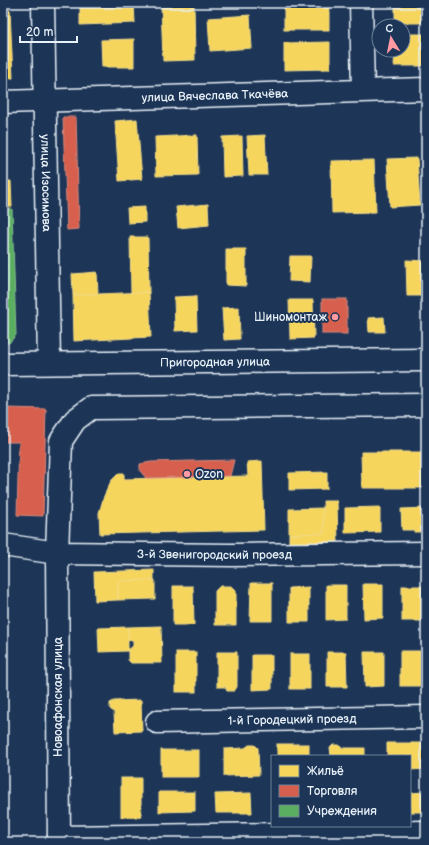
<svg xmlns="http://www.w3.org/2000/svg" width="429" height="845" font-family="'Balsamiq Sans',sans-serif">
<style>
.homes{fill:#f6d55c;stroke:#f2dd8b}
.shops{fill:#d6604d;stroke:#db8c80}
.public{fill:#5aae61;stroke:#85c28e}
.lines{fill:none;stroke-linecap:round;stroke-linejoin:round}
.minor-casing{stroke:#e8f1f8;stroke-width:25}
.minor{stroke:#1d3557;stroke-width:22}
.poi-dot{fill:#ff9aa2;stroke:#1d3557;stroke-width:1.5}
.labels{text-anchor:middle;dominant-baseline:central;stroke-width:4;stroke-linejoin:round;paint-order:stroke}
.street-label{font-size:12px;fill:#e8f1f8;stroke:#1d3557}
.poi-label{font-size:12px;fill:#e8f1f8;stroke:#1d3557;text-anchor:end}
</style>
<rect width="100%" height="100%" fill="#1d3557"/>
<filter id="ink" filterUnits="userSpaceOnUse"><feTurbulence type="fractalNoise" baseFrequency=".025" numOctaves="2"/><feDisplacementMap in="SourceGraphic" scale="8" xChannelSelector="R" yChannelSelector="G"/><feConvolveMatrix kernelMatrix="1 2 1 2 8 2 1 2 1" color-interpolation-filters="sRGB"/></filter>
<g filter="url(#ink)">
<g class="homes">
<polygon points="80,3 134,3 135,23 80,25"/>
<polygon points="161,3 194,3 195,60 163,61"/>
<rect x="284" y="3" width="45" height="27"/>
<rect x="395" y="3" width="31" height="20"/>
<polygon points="3,10 10,10 13,78 3,79"/>
<polygon points="250,15 252,48 210,51 208,18"/>
<polygon points="403,34 426,34 426,66 394,66 395,50 403,50"/>
<polygon points="134,39 134,67 102,67 101,40"/>
<polygon points="330,42 330,69 284,70 284,43"/>
<polygon points="137,119 142,179 119,181 115,121"/>
<polygon points="197,135 198,175 156,176 155,137"/>
<polygon points="265,135 267,175 249,175 247,136"/>
<polygon points="242,136 243,176 223,177 222,137"/>
<polygon points="417,158 420,205 390,207 387,159"/>
<polygon points="374,160 376,212 332,213 331,161"/>
<polygon points="3,181 11,181 12,207 3,207"/>
<polygon points="208,204 209,225 178,228 176,207"/>
<polygon points="145,207 145,222 128,223 127,208"/>
<polygon points="130,237 148,237 149,292 131,293"/>
<polygon points="226,249 246,249 246,286 226,285"/>
<polygon points="290,256 311,256 310,282 289,281"/>
<polygon points="406,260 426,261 426,296 407,296"/>
<polygon points="97,272 98,294 73,295 72,274"/>
<polygon points="149,292 151,337 74,341 73,295"/>
<polygon points="196,296 197,330 175,331 174,297"/>
<polygon points="289,300 313,300 314,338 290,339"/>
<polygon points="239,307 240,339 224,340 222,308"/>
<polygon points="384,317 385,332 369,332 368,318"/>
<polygon points="361,452 426,452 426,488 362,488"/>
<polygon points="262,461 264,530 100,534 99,513 104,496 111,481 119,473 124,473 124,479 248,476 247,462"/>
<polygon points="327,472 327,489 289,490 289,473"/>
<polygon points="323,501 337,501 338,543 289,544 289,534 324,533"/>
<polygon points="380,507 380,532 345,533 345,508"/>
<polygon points="323,508 324,533 289,534 289,509"/>
<polygon points="426,508 426,529 423,529 423,532 414,532 414,530 402,530 401,509"/>
<polygon points="154,570 154,580 118,581 118,600 95,601 94,572"/>
<polygon points="155,580 155,599 118,600 118,581"/>
<polygon points="251,583 272,583 272,621 250,621"/>
<polygon points="363,584 383,584 383,618 364,619"/>
<polygon points="326,585 346,585 346,619 326,620"/>
<polygon points="173,586 193,586 194,625 173,625"/>
<polygon points="220,586 231,586 236,591 236,625 215,625 215,591"/>
<rect x="402" y="586" width="20" height="35"/>
<polygon points="309,587 309,622 289,622 289,588"/>
<polygon points="161,626 162,663 131,663 128,660 128,650 133,646 133,640 128,640 128,627"/>
<polygon points="128,627 128,651 99,652 98,628"/>
<rect x="400" y="651" width="20" height="35"/>
<rect x="176" y="652" width="20" height="40"/>
<polygon points="217,652 237,652 237,687 234,691 227,691 225,687 217,687"/>
<polygon points="327,652 346,652 347,687 327,687"/>
<polygon points="364,652 384,652 384,686 365,687"/>
<rect x="290" y="654" width="20" height="35"/>
<polygon points="252,655 272,655 272,689 252,690"/>
<polygon points="141,700 142,731 115,732 114,712 110,709 110,703 114,701"/>
<polygon points="387,743 426,743 426,769 410,770 410,756 387,756"/>
<rect x="277" y="744" width="32" height="12"/>
<polygon points="249,745 255,745 258,748 259,775 224,776 224,749 245,748"/>
<polygon points="333,745 339,745 343,748 365,748 365,756 331,756 330,748"/>
<rect x="161" y="750" width="38" height="27"/>
<rect x="121" y="778" width="20" height="39"/>
<polygon points="159,792 195,792 195,811 159,812"/>
<polygon points="424,792 425,812 410,812 410,793"/>
<polygon points="251,793 252,813 216,813 215,794"/>
</g>
<g class="shops">
<polygon points="63,117 76,117 79,229 67,230"/>
<rect x="322" y="299" width="25" height="35"/>
<polygon points="6,408 46,409 43,516 17,515 19,442 5,442"/>
<polygon points="234,460 230,476 146,478 140,471 140,464 151,462"/>
</g>
<polygon class="public" points="3,209 12,209 16,335 9,343 3,343"/>
<g class="lines">
<g class="minor-casing">
<g id="minor">
<path id="s1" d="M 43,3 L 49,363"/>
<polyline points="361,3 363,90"/>
<path id="s2" d="M 3,102 L 426,89"/>
<path id="s3" d="M 3,364 L 426,360"/>
<path id="s4" d="M 3,545 L 57,553 L 231,555 L 426,553"/>
<path id="s5" d="M 157,722 L 426,717"/>
<polyline points="59,837 426,832"/>
<polyline points="59,842 57,553 61,441 75,420 91,408 426,405"/>
</g>
</g>
<use href="#minor" class="minor"/>
</g>
</g>
<g class="poi-dot">
<circle cx="335" cy="317" r="4"/>
<circle cx="187" cy="474" r="4"/>
</g>
<g class="labels">
<g class="street-label">
<text stroke="none"><textPath href="#s2" startOffset="212">улица Вячеслава Ткачёва</textPath></text>
<text stroke="none"><textPath href="#s1" startOffset="180">улица Изосимова</textPath></text>
<text stroke="none"><textPath href="#s3" startOffset="212">Пригородная улица</textPath></text>
<text stroke="none"><textPath href="#s4" startOffset="212">3-й Звенигородский проезд</textPath></text>
<text transform="translate(58 697) rotate(-90)">Новоафонская улица</text>
<text stroke="none"><textPath href="#s5" startOffset="135">1-й Городецкий проезд</textPath></text>
</g>
<g class="poi-label">
<text x="327" y="317">Шиномонтаж</text>
<text x="195" y="474" text-anchor="start">Ozon</text>
</g>
</g>
<rect width="429" height="845" fill="none" stroke="#1d3557" stroke-width="16"/>
<rect x="8" y="8" width="413" height="829" fill="none" stroke="#e8f1f8" stroke-width="1.5" filter="url(#ink)"/>
<rect x="271" y="755" width="140" height="72" fill="#1d3557" stroke="#6e8097"/>
<rect x="279" y="765" width="20" height="12" fill="#f6d55c" stroke="#6e8097"/>
<text x="307" y="775" font-size="12" fill="#e8f1f8">Жильё</text>
<rect x="279" y="785" width="20" height="12" fill="#d6604d" stroke="#6e8097"/>
<text x="307" y="795" font-size="12" fill="#e8f1f8">Торговля</text>
<rect x="279" y="805" width="20" height="12" fill="#5aae61" stroke="#6e8097"/>
<text x="307" y="815" font-size="12" fill="#e8f1f8">Учреждения</text>
<g transform="translate(391 38) rotate(350)"><circle r="19" fill="#1d3557" stroke="#6e8097"/>
<path d="M0-3L7 15L0 10L-7 15Z" fill="#ff9aa2"/>
<text y="-6" font-size="11" font-weight="bold" text-anchor="middle" fill="#e8f1f8">С</text>
</g>
<path d="M20 36v6h57v-6" fill="none" stroke="#e8f1f8" stroke-width="2"/>
<text x="26" y="36" font-size="12" fill="#e8f1f8" stroke="#1d3557" stroke-width="3" paint-order="stroke">20 m</text>
</svg>
